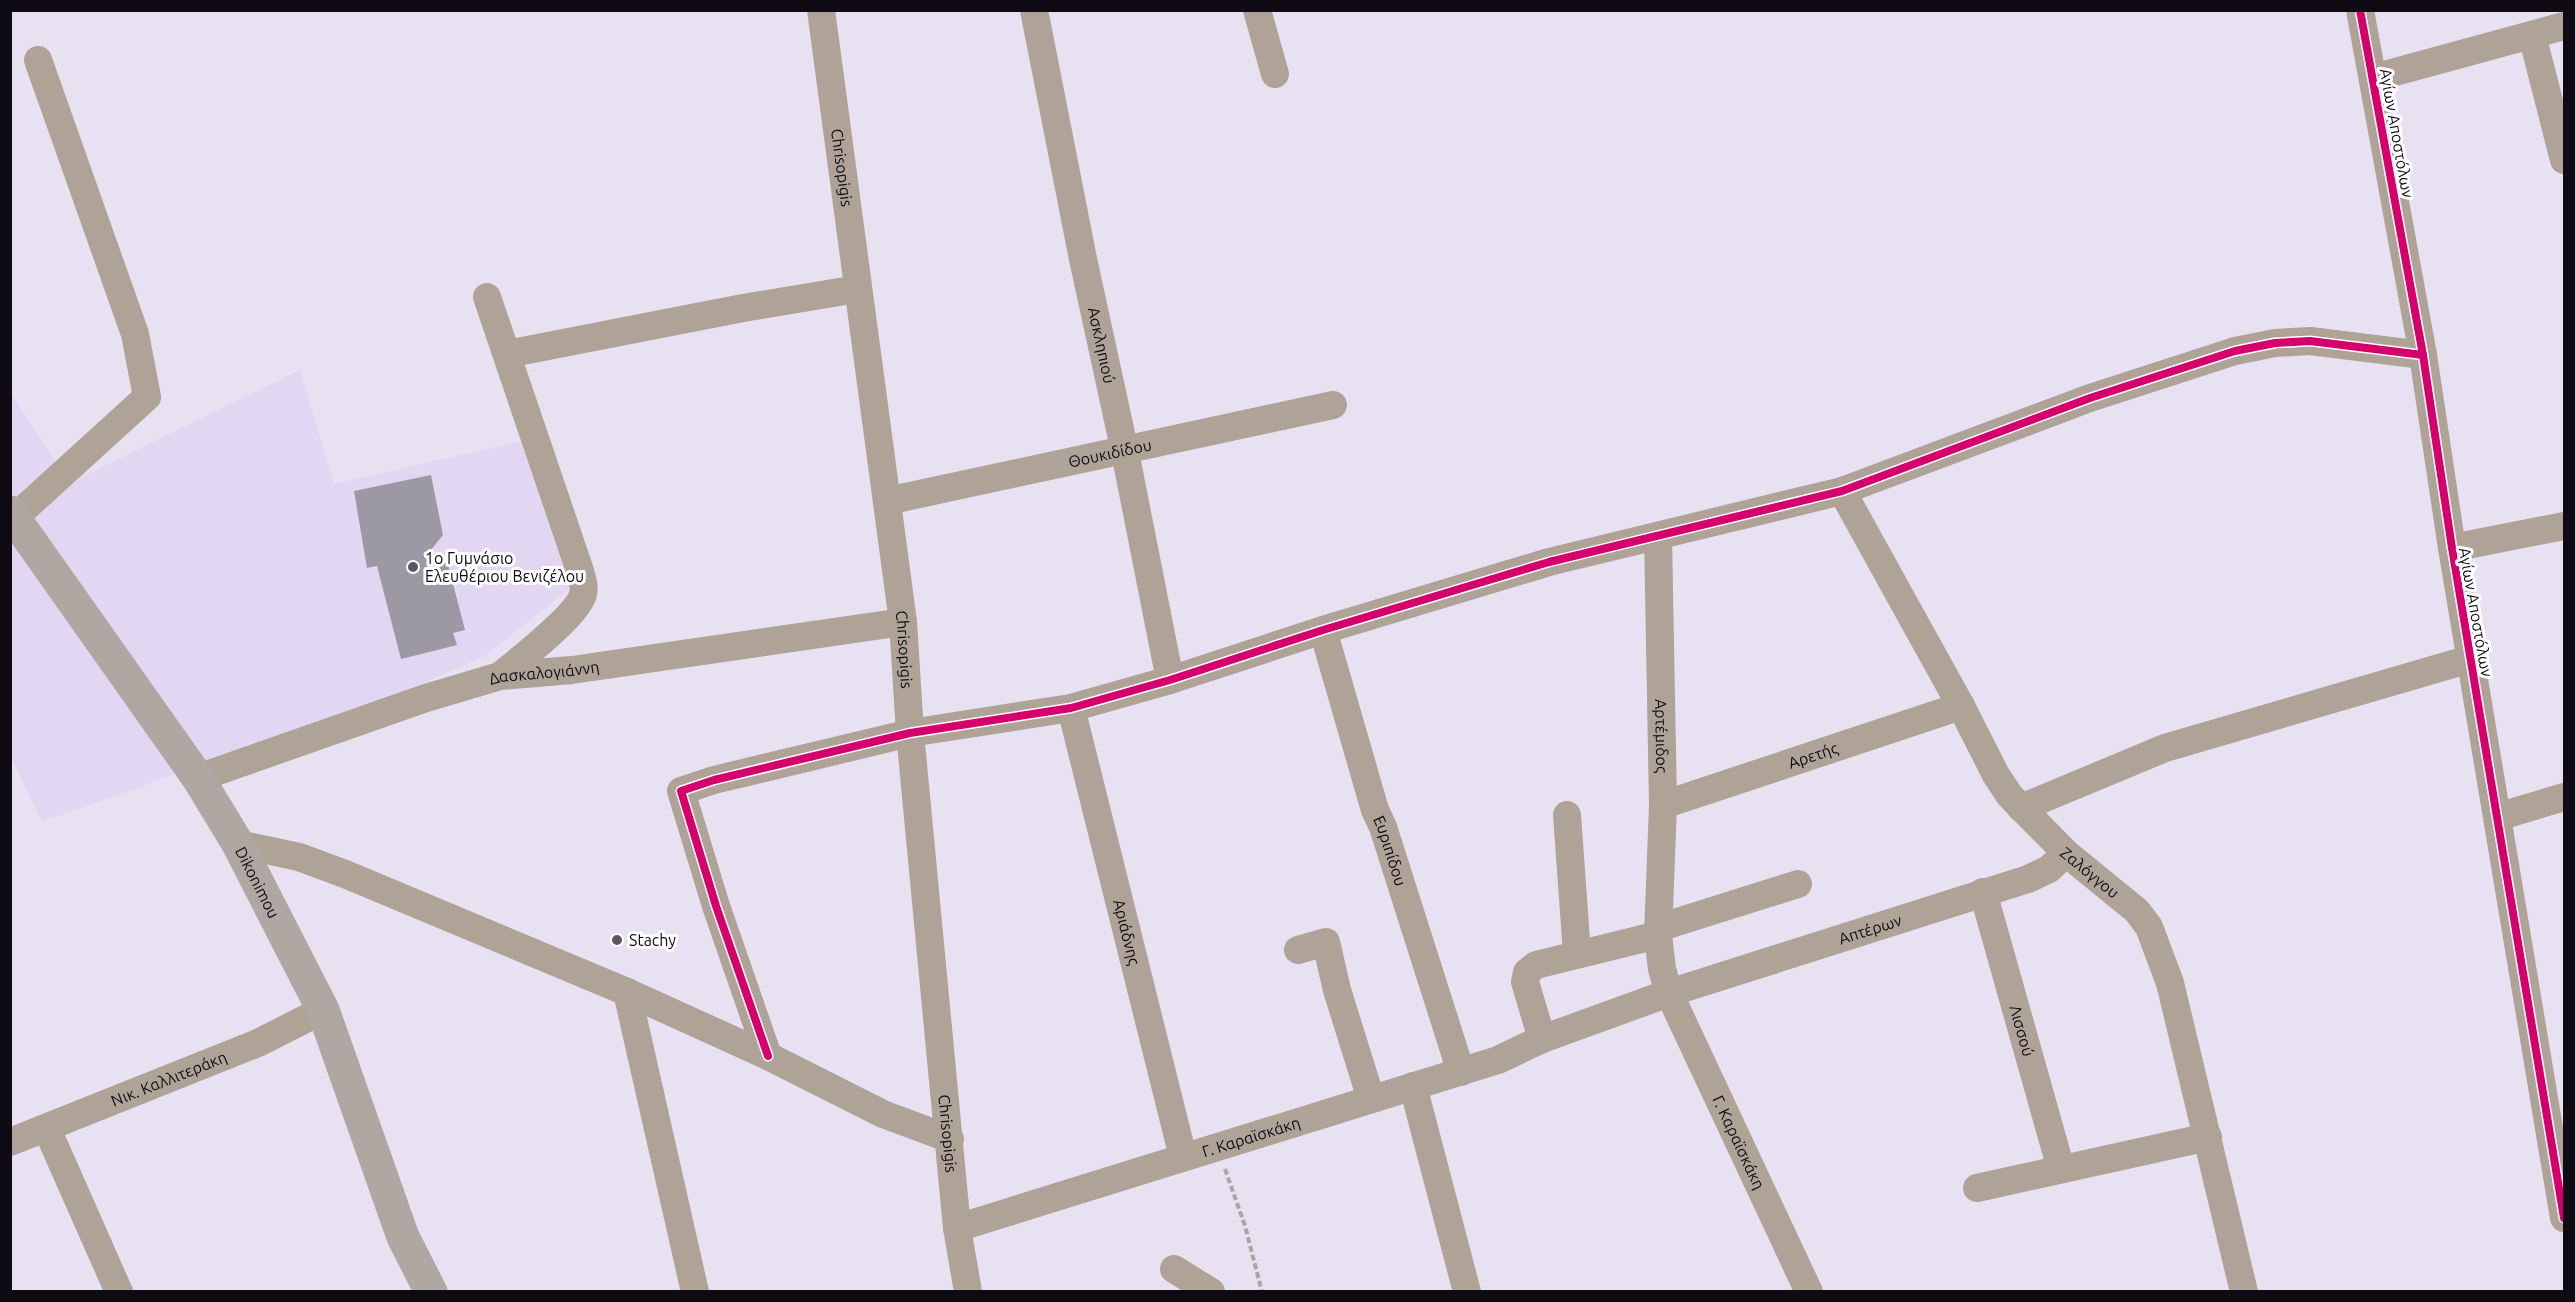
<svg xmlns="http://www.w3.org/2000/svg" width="2575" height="1302" font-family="Ubuntu,sans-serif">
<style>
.built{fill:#e1d7f2}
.building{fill:#9c98a4}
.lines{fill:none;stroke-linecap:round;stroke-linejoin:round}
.path{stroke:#aca5a0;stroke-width:4;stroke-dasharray:6 3;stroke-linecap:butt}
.minor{stroke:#aea396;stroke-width:28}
.major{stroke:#b1a7a2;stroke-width:33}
.cycleway-casing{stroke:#fff;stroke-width:11}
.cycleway{stroke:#d6006c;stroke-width:8}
.poi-dot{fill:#5a5662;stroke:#fff;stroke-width:2}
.labels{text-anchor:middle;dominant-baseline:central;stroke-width:6;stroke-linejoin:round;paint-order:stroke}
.street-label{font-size:16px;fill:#0e0b14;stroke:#fff}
.poi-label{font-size:16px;fill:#0e0b14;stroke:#fff;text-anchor:start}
</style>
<rect width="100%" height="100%" fill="#e7e1f2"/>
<polygon class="built" points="300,370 334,484 528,440 576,584 485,656 396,695 42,822 11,757 11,393 70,483"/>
<polygon class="building" points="431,475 443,535 426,556 429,566 447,561 465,630 453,633 457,645 401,659 377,566 367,568 354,491"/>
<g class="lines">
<polyline class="path" points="1225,1169 1245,1226 1262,1292"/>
<g class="minor">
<path id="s1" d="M 821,10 L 903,622 L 910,733 L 957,1228 L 968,1292"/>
<path id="s2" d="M 1034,10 L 1083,259 L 1125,452 L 1170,680"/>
<polyline points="1257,10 1275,74"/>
<polyline points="2360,10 2423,355 2452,548 2564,1218"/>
<polyline points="2532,35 2564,160"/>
<polyline points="2373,78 2564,26"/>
<path d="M 487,297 L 580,571 C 582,578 585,587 583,594 C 578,615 519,660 500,676"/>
<polyline points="507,354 743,308 857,289"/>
<path id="s3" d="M 1842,491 L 1961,706 L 1996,775 L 2010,796 L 2066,853 L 2137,911 L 2149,927 L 2170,983 L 2244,1292"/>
<path id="s4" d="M 887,501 L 1333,405"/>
<polyline points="14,518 147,397 135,334 38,60"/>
<path id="s5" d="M 1658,536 L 1663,805 L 1658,935"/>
<polyline points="2452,548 2564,526"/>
<path id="s6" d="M 1323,630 L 1375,810 L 1383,827 L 1461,1072"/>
<path id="s7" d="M 1071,708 L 1183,1157"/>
<path id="s8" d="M 198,778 L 426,698 L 500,676 L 572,670 L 903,622"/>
<path id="s9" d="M 1663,805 L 1961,706"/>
<polyline points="2021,808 2165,748 2470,659"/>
<polyline points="1567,815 1577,954"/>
<polyline points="2497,817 2564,797"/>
<polyline points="238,844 299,857 345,874 627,992 768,1056 883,1114 950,1139"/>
<path id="s10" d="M 1983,892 L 2061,1169"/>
<polyline points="1658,928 1798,884"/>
<polyline points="1298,950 1326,942 1337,990 1371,1099"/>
<polyline points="627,992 695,1292"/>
<path id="s11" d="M 1542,1039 L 1669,993 L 2028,879 L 2049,869 L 2066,853"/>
<polyline points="768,1056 716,906 681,791 714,780 910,733 1071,708 1170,680 1323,630 1549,562 1842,491 2090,398 2235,351 2275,343 2310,341 2423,355"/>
<polyline points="1413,1086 1467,1292"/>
<polyline points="47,1129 119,1292"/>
<path id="s12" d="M 10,1142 L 258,1043 L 323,1010"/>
<polyline points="1977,1188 2208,1137"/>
<path id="s13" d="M 957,1228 L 1498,1060 L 1542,1039 L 1525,982 L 1527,972 L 1536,965 L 1658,935 L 1662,969 L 1669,993 L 1809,1292"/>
<polyline points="1174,1269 1211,1292"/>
</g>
<path class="major" id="s14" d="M 10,512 L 198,778 L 238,844 L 323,1010 L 403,1237 L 431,1292"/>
<g class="cycleway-casing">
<g id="cycleway">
<polyline points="2360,10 2423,355 2452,548 2564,1218"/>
<polyline points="768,1056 716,906 681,791 714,780 910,733 1071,708 1170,680 1323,630 1549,562 1842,491 2090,398 2235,351 2275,343 2310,341 2423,355"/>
</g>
</g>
<use href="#cycleway" class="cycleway"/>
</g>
<g class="poi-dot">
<circle cx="413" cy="567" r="6"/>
<circle cx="617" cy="940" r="6"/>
</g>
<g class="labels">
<g class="street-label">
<text transform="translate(2397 133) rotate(80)">Αγίων Αποστόλων</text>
<text stroke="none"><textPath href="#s1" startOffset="159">Chrisopigis</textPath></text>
<text stroke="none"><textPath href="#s2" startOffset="342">Ασκληπιού</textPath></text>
<text stroke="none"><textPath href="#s4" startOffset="228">Θουκιδίδου</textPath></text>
<text transform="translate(2476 612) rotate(80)">Αγίων Αποστόλων</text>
<text stroke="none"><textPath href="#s1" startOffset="645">Chrisopigis</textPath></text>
<text stroke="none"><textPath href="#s8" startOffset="363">Δασκαλογιάννη</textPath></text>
<text stroke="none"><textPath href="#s5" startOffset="200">Αρτέμιδος</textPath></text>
<text stroke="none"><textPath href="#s9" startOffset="158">Αρετής</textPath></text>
<text stroke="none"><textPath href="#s6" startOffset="231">Ευριπίδου</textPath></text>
<text stroke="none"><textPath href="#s3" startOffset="459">Ζαλόγγου</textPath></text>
<text stroke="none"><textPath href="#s14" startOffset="446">Dikonimou</textPath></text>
<text stroke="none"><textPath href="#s11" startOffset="346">Απτέρων</textPath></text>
<text stroke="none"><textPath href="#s7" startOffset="231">Αριάδνης</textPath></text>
<text stroke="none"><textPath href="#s10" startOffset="144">Λισσού</textPath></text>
<text stroke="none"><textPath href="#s12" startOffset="171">Νικ. Καλλιτεράκη</textPath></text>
<text stroke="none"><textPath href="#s1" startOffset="1131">Chrisopigis</textPath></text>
<text stroke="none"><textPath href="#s13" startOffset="308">Γ. Καραϊσκάκη</textPath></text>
<text stroke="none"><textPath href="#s13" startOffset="1046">Γ. Καραϊσκάκη</textPath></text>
</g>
<g class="poi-label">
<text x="425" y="558">1ο Γυμνάσιο<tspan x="425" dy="18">Ελευθέριου Βενιζέλου</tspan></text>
<text x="629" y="940">Stachy</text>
</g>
</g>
<rect width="2575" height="1302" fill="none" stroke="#0e0b14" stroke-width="24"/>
</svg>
